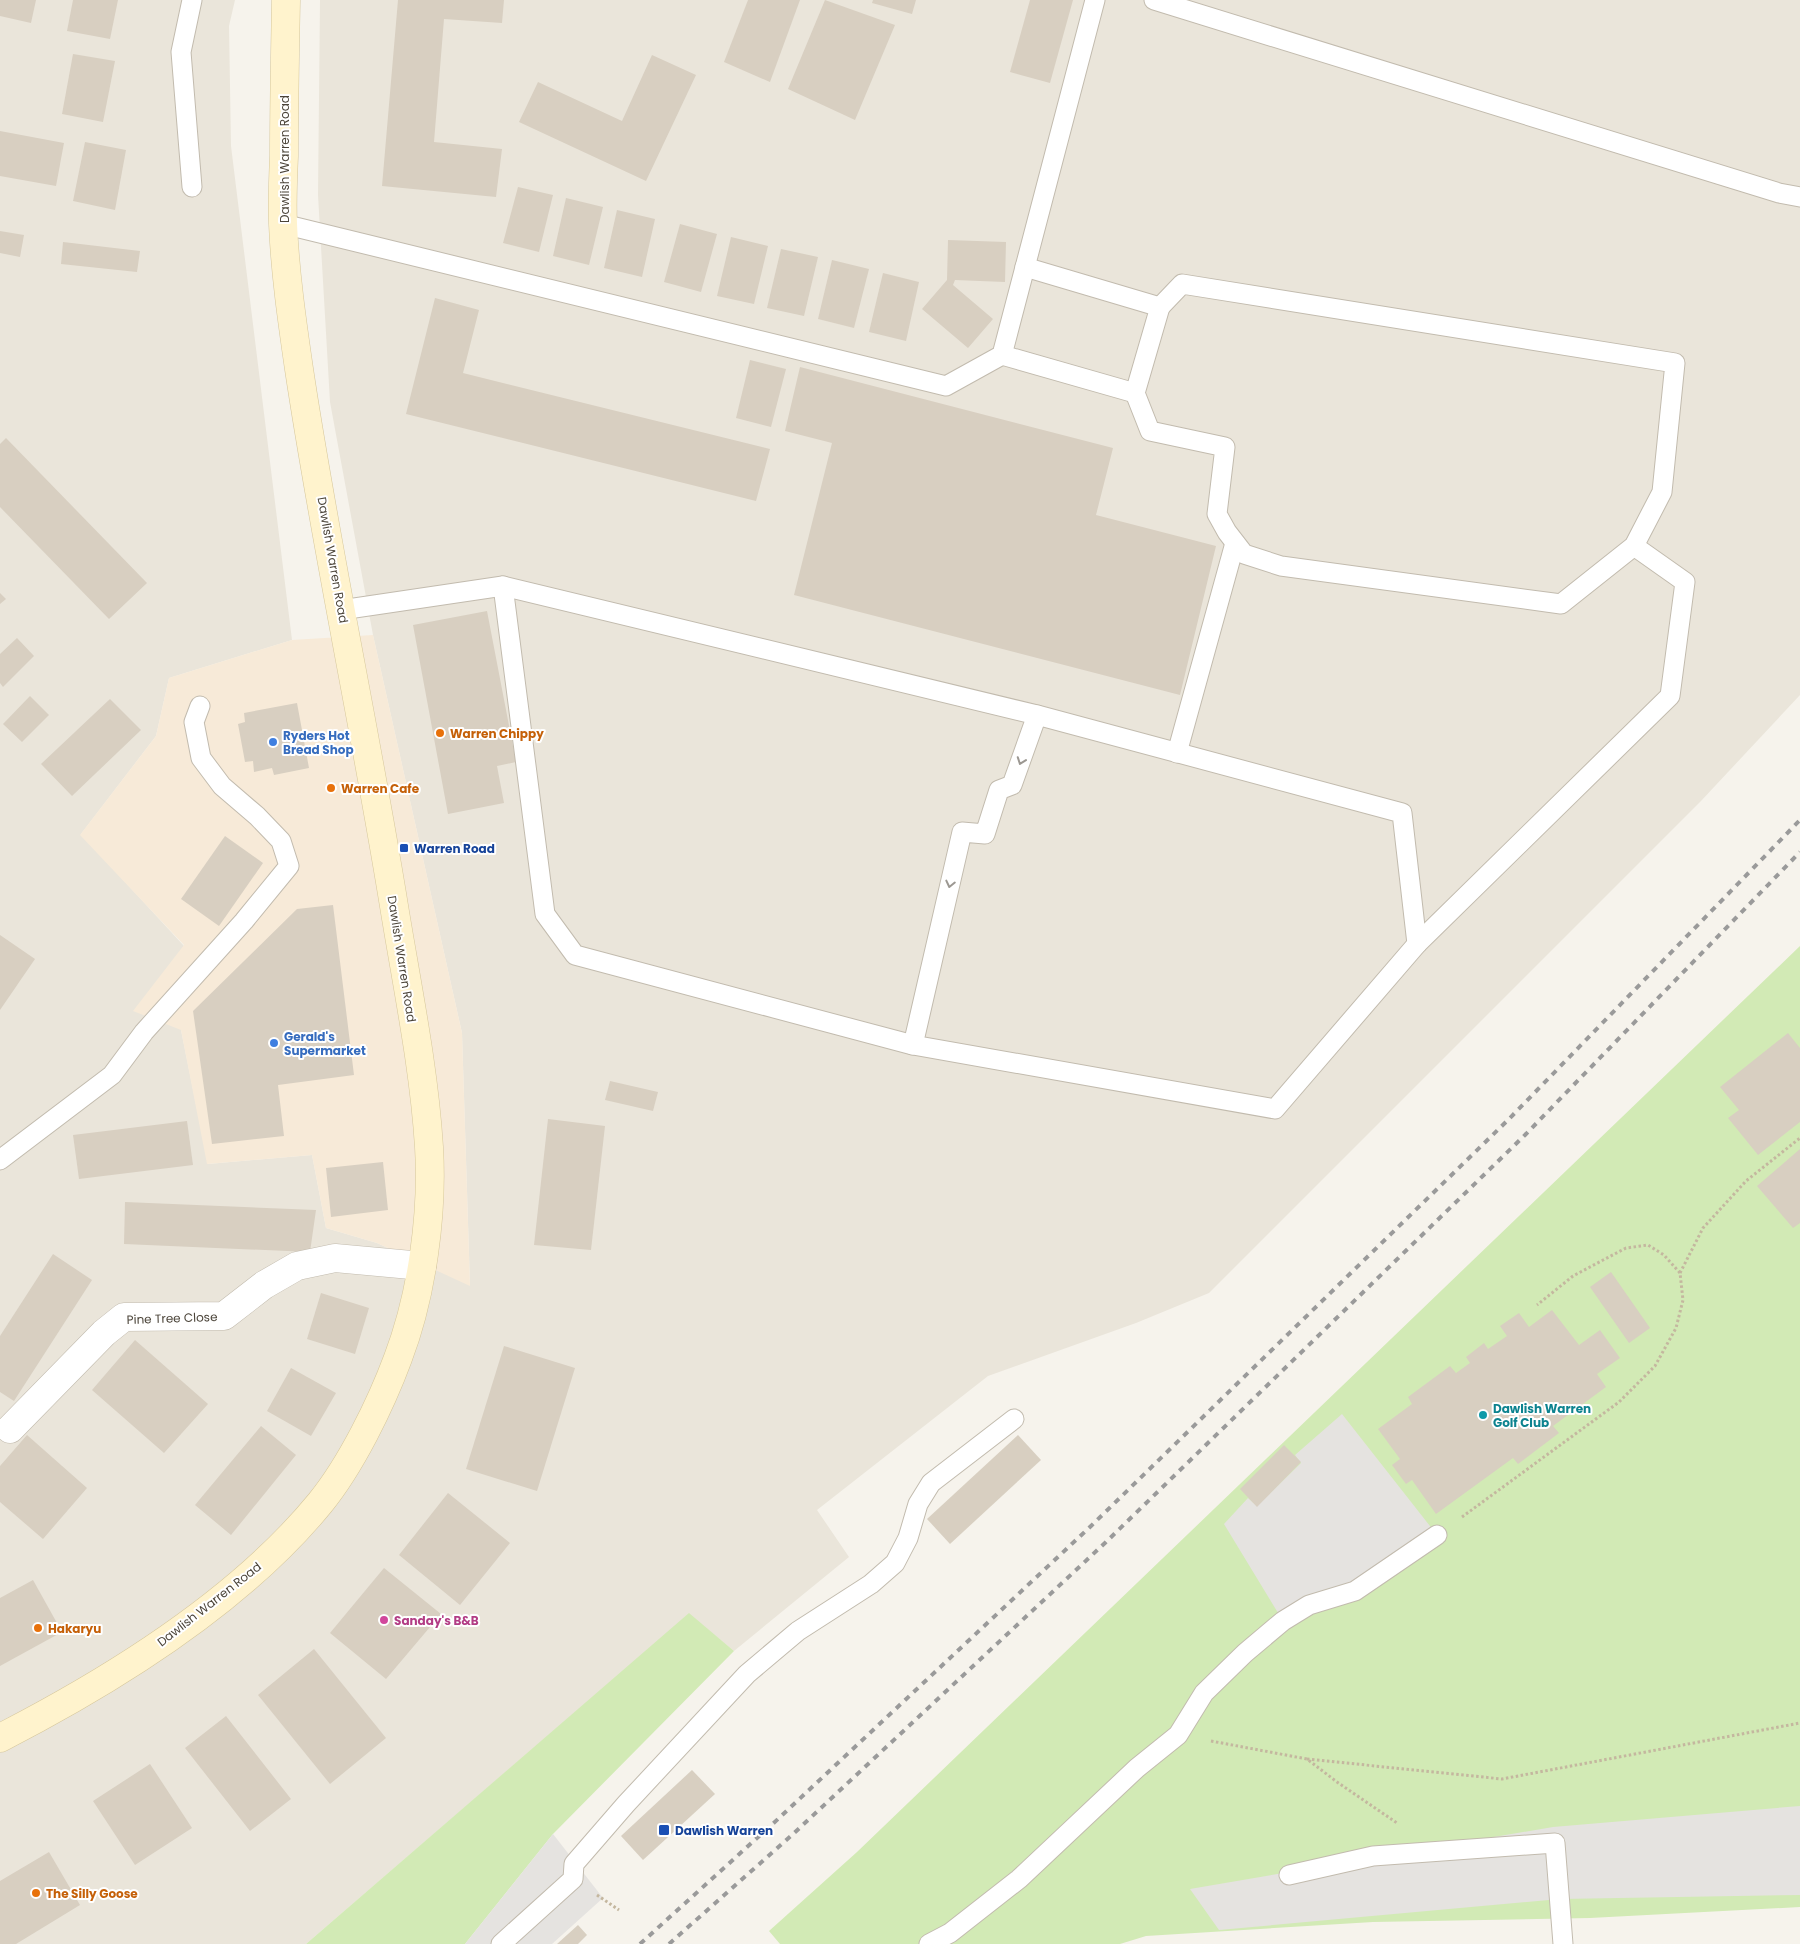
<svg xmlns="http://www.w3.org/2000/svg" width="1800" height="1944" font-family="Poppins,sans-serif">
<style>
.residential{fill:#eae5da}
.commercial{fill:#f7ead8}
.green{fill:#d2eab5}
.parking{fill:#e5e3e0}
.building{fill:#d8cfc1}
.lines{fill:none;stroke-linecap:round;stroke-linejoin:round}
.lane-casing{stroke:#c2bbae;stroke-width:21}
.street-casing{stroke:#c2bbae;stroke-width:29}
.secondary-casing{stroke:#d6c79b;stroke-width:29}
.path{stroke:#c4b79f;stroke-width:3;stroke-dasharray:2.5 2.5;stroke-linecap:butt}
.lane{stroke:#fff;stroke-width:19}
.street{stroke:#fff;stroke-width:28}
.secondary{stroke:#fff3cd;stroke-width:28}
.rail{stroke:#9a9a9a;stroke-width:4;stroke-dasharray:6 6;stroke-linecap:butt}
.oneway{stroke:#9c9892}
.food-dot{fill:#e8710a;stroke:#fff;stroke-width:2}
.shop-dot{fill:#3f7fe0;stroke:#fff;stroke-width:2}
.transit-dot{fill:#1a4fb4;stroke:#fff;stroke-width:2}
.culture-dot{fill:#0f9aa8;stroke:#fff;stroke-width:2}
.hotel-dot{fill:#d1479c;stroke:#fff;stroke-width:2}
.labels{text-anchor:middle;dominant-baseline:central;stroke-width:4;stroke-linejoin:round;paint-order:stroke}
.street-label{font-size:12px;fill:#4b4439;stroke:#fff}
.food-label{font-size:12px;font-weight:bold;fill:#c56008;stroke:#fff;text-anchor:start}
.shop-label{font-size:12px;font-weight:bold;fill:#366cbe;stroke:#fff;text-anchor:start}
.transit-label{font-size:12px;font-weight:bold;fill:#164399;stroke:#fff;text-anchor:start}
.culture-label{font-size:12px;font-weight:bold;fill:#0d838f;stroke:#fff;text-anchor:start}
.hotel-label{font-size:12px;font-weight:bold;fill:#b23c85;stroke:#fff;text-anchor:start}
</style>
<rect width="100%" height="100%" fill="#f6f3ec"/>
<polygon class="residential" points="0,0 235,0 229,26 231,146 292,640 169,678 156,736 81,834 184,946 181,1030 208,1164 312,1155 326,1228 377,1243 470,1285 462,1033 373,635 330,402 318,195 320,0 1800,0 1800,695 1701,801 1209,1293 1136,1323 988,1376 817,1510 849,1557 734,1651 689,1614 306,1944 0,1944"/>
<polygon class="commercial" points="373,635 462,1033 470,1286 377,1243 326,1228 312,1155 207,1164 181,1030 133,1011 184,945 80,835 156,736 169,678 292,640"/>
<g class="green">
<polygon points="1800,946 1800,1907 1590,1918 1373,1922 1146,1936 1120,1944 780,1944 769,1931 857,1852"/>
<polygon points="689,1613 734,1651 553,1834 465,1944 306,1944"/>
</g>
<g class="parking">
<polygon points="1342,1414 1437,1535 1283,1621 1224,1524 1248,1498 1257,1506 1301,1463 1295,1455"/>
<polygon points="1800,1806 1800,1895 1560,1899 1219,1930 1190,1889 1553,1827"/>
<polygon points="553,1834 603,1898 552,1944 465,1944"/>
</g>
<g class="building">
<polygon points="0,0 36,0 31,23 0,16"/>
<polygon points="73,0 118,0 110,39 67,31"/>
<polygon points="398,0 504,0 502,23 444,19 434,142 502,149 496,197 382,186"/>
<polygon points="748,0 800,0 770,82 724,62"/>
<polygon points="825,0 895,25 855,120 788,89"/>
<polygon points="873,0 916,0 912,14 872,3"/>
<polygon points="1030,0 1073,0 1050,83 1010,72"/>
<polygon points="73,54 115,61 103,122 62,114"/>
<polygon points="652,55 696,75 646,181 519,122 538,82 622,121"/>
<polygon points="0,131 64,143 56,186 0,176"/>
<polygon points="85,142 126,150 115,210 73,201"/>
<polygon points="518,187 553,195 539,252 503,243"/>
<polygon points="566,198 603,207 589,265 553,256"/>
<polygon points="617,210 655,219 642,277 604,268"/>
<polygon points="680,224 717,234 701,292 664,282"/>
<polygon points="0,231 24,235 20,257 0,253"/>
<polygon points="731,237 768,246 754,304 717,296"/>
<polygon points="948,240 1006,242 1005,282 955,280 953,285 993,319 968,348 922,309 947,280"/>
<polygon points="63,242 140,251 137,272 61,264"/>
<polygon points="781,249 818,257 804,316 767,308"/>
<polygon points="832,260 869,269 854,328 818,319"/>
<polygon points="883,273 919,282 906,341 869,332"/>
<polygon points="435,298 479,310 463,373 770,449 756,501 406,414"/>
<polygon points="750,360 786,369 771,427 736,418"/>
<polygon points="800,367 1113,448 1096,515 1216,546 1180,695 794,595 832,443 785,431"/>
<polygon points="6,438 147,583 109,619 0,507 0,444"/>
<polygon points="0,593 6,599 0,604"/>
<polygon points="487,611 516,762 497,766 504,803 448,814 413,625"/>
<polygon points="17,638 34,656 3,687 0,683 0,654"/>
<polygon points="30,696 49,715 22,742 3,724"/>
<polygon points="110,699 141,730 72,796 41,764"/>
<polygon points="297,703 309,768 274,775 272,768 254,772 253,761 245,762 238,724 245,722 244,713"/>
<polygon points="225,836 263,863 219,926 181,899"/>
<polygon points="333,905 354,1075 278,1085 284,1136 212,1144 193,1011 297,909"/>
<polygon points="0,935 35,959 0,1010"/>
<polygon points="1788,1033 1800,1048 1800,1122 1758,1155 1728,1118 1739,1110 1720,1087"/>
<polygon points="610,1081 658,1092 653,1111 605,1100"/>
<polygon points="548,1119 605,1126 591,1250 534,1245"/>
<polygon points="187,1121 193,1165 79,1179 73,1135"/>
<polygon points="1800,1149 1800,1223 1793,1228 1757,1186"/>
<polygon points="383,1162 388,1210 331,1217 326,1168"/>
<polygon points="125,1202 316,1210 310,1252 124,1244"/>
<polygon points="53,1254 92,1280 14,1401 0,1392 0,1336"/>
<polygon points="1611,1272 1650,1328 1629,1343 1590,1287"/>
<polygon points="321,1293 369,1308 355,1354 307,1339"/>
<polygon points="1552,1310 1579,1345 1600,1330 1620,1358 1597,1374 1606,1387 1553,1426 1559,1433 1518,1464 1513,1458 1436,1514 1412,1480 1406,1484 1392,1465 1400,1459 1378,1429 1412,1404 1408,1397 1450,1366 1456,1373 1470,1363 1466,1357 1484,1343 1488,1349 1507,1336 1500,1326 1519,1313 1529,1327"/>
<polygon points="135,1340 208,1404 164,1453 92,1390"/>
<polygon points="504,1346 575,1368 537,1491 466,1469"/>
<polygon points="291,1368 336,1393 311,1436 267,1411"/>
<polygon points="261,1426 296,1455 231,1535 195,1505"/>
<polygon points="27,1435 87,1488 43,1539 0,1502 0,1466"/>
<polygon points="1018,1435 1041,1460 950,1544 927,1519"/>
<polygon points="1284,1445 1301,1462 1257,1507 1240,1489"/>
<polygon points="448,1493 510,1543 460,1605 399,1555"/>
<polygon points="384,1568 441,1614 386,1679 330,1633"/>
<polygon points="33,1580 62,1632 0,1666 0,1598"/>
<polygon points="314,1649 386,1738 330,1784 258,1695"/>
<polygon points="226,1716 291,1799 250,1831 185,1748"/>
<polygon points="150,1764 192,1828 135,1865 93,1801"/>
<polygon points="692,1770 715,1794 643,1860 621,1836"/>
<polygon points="49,1852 80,1905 16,1944 0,1944 0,1881"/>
<polygon points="578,1925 587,1935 578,1944 557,1944"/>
</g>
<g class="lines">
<g class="lane-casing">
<g id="lane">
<polyline points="1154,0 1779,193 1800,197"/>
<polyline points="192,187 181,52 192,0"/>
<polyline points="283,224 946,386 1002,355 1095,0"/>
<polyline points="1002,355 1135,393 1150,431 1225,447 1217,514 1227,532 1244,554 1281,566 1561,604 1634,546 1662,492 1675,363 1182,284 1160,307 1025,267"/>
<polyline points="1135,393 1160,307"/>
<polyline points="503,586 545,914 575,955 913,1045 1275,1109 1417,944 1670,696 1685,582 1634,546"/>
<polyline points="341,610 503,586 1037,715 1402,813 1417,944"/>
<polyline points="1177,753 1235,543"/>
<polyline points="913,1045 962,832 985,834 999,790 1012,785 1037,715"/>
<polyline points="0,1160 112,1075 144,1032 244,921 289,866 281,841 257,816 222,786 201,758 194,722 200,706"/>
<polyline points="1289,1875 1373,1856 1555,1843 1563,1944"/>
<polyline points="501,1944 573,1879 574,1864 626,1804 747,1674 798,1631 871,1584 895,1563 908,1538 918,1504 931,1483 1014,1419"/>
<polyline points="929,1944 950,1933 1019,1879 1137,1768 1178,1735 1204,1693 1245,1653 1283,1621 1309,1605 1355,1591 1437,1535"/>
</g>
</g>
<g class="street-casing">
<polyline id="street" points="10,1429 104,1333 124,1317 224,1316 264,1285 297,1266 335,1258 422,1266"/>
</g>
<g class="secondary-casing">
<path id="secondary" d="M 0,1738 C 113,1680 239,1602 320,1503 C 351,1465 381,1404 398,1358 C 422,1295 433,1214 429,1147 C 424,1067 407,986 394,906 C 365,727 326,549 299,369 C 292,321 285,272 283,224 C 282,201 283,178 284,156 C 284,104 285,52 286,0"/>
</g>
<g class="path">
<polyline points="1680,1273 1703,1228 1746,1181 1800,1138"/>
<polyline points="1462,1517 1619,1402 1655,1366 1676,1328 1683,1300 1680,1273 1664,1255 1648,1245 1626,1248 1605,1259 1573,1276 1537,1305"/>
<polyline points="1211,1741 1307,1759 1337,1782 1397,1823"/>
<polyline points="1307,1759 1502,1779 1800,1723"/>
<polyline points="597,1895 619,1910"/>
</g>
<use href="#lane" class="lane"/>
<use href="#street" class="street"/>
<use href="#secondary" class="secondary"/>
<g class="rail">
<polyline points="640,1944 778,1819 1091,1526 1509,1119 1800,820"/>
<polyline points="669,1944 792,1835 1106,1542 1525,1135 1800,852"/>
</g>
</g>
<defs><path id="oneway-chevron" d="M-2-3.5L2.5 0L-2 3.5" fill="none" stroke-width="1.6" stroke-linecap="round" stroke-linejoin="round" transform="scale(1.25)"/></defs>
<g class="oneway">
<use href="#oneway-chevron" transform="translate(1021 761) rotate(110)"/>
<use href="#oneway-chevron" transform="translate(950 884) rotate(103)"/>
</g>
<g class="food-dot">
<circle cx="440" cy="733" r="5"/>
<circle cx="331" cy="788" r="5"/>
<circle cx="38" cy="1628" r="5"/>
<circle cx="36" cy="1893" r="5"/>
</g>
<g class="shop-dot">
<circle cx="273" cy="742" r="5"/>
<circle cx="274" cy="1043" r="5"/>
</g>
<g class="transit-dot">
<rect x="399" y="843" width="10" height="10" rx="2.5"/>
<rect x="658" y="1824" width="12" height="12" rx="2.5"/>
</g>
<circle class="culture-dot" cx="1483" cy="1415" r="5"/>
<circle class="hotel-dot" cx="384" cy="1620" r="5"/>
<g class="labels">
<g class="street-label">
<text transform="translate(284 159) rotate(-90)">Dawlish Warren Road</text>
<text transform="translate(333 560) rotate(80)">Dawlish Warren Road</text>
<text transform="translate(402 959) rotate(81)">Dawlish Warren Road</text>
<text transform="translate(172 1318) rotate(-2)">Pine Tree Close</text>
<text transform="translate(209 1604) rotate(-38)">Dawlish Warren Road</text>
</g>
<g class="food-label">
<text x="450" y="733">Warren Chippy</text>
<text x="341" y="788">Warren Cafe</text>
<text x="48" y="1628">Hakaryu</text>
<text x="46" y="1893">The Silly Goose</text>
</g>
<g class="shop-label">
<text x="283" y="735">Ryders Hot<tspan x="283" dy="14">Bread Shop</tspan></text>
<text x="284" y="1036">Gerald's<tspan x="284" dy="14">Supermarket</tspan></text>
</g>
<g class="transit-label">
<text x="414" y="848">Warren Road</text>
<text x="675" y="1830">Dawlish Warren</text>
</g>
<g class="culture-label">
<text x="1493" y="1408">Dawlish Warren<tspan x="1493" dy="14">Golf Club</tspan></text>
</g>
<g class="hotel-label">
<text x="394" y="1620">Sanday's B&amp;B</text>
</g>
</g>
</svg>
